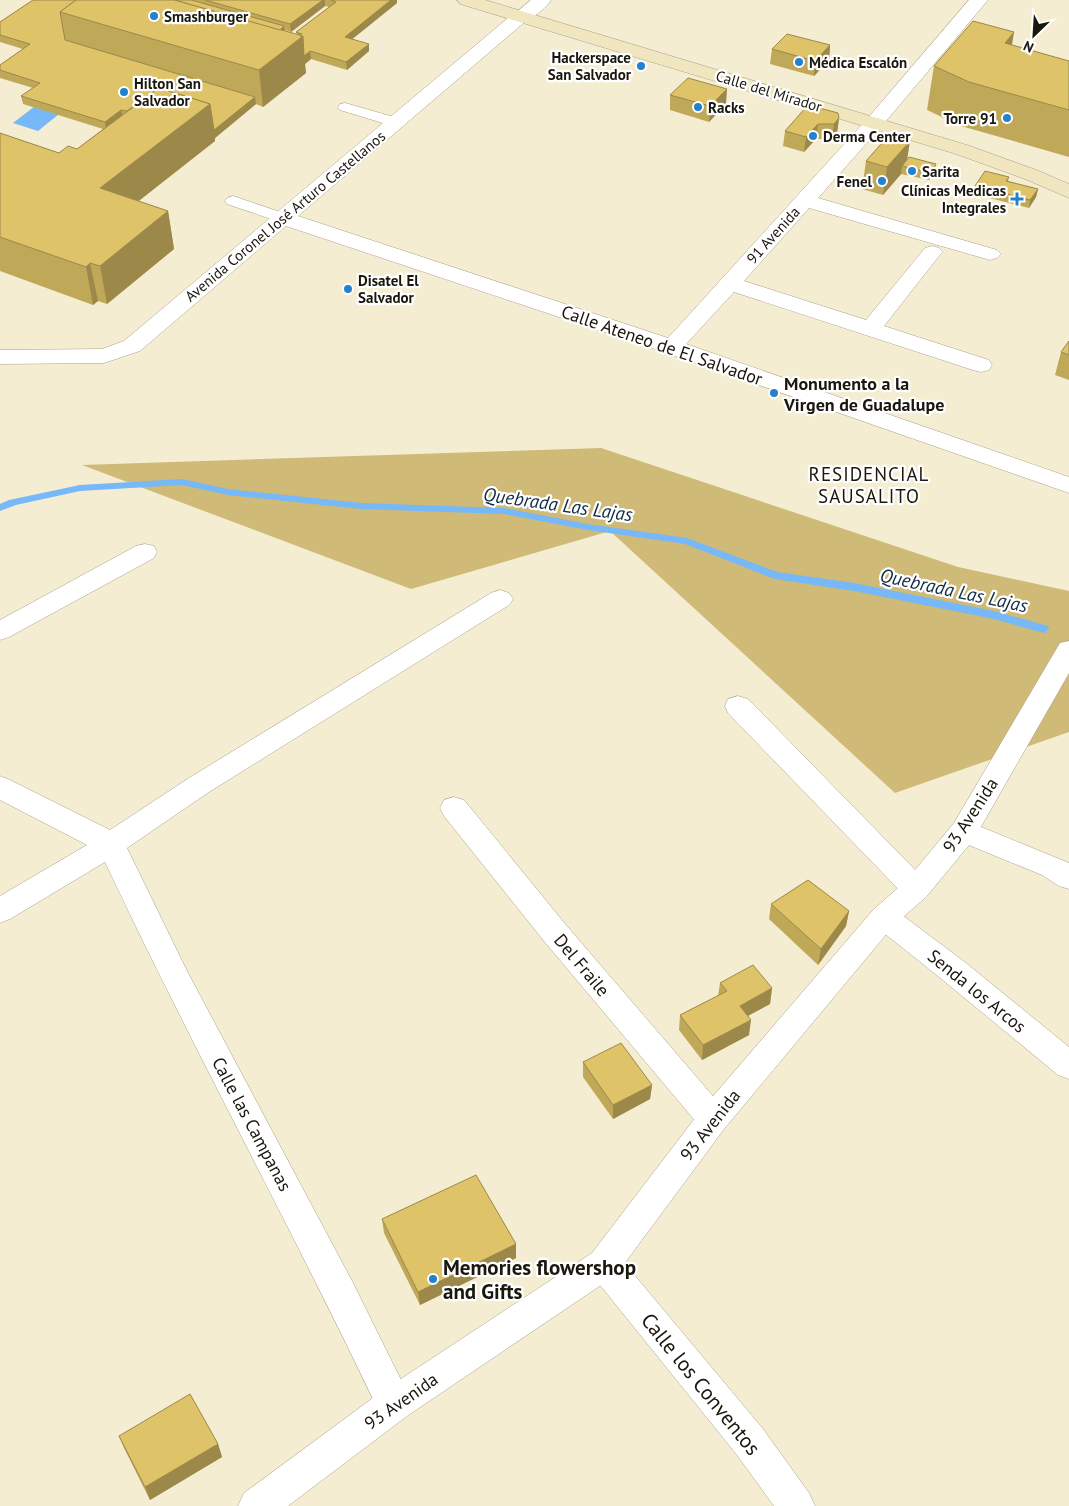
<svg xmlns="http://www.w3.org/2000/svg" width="1069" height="1506" font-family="'PT Sans',sans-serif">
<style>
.green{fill:#cfba77}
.water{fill:#76b8f8}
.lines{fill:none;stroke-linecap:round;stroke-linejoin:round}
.stream{fill:#76b8f8;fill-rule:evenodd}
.service-casing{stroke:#aaa289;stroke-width:1}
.minor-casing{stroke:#aaa289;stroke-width:1}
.tertiary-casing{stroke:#aaa289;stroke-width:1}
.secondary-casing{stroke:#aaa289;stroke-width:1}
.service{fill:#fff;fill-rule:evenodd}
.minor{fill:#fff;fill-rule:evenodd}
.tertiary{fill:#fff;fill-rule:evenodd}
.secondary{fill:#f0e6c0;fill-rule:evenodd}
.wall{fill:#c0a859;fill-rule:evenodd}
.shaded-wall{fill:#9c8849}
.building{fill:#dfc368;stroke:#9c8849}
.poi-dot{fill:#2481cd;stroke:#fff;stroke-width:2}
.labels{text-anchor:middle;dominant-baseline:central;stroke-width:4.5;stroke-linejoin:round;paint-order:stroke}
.far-poi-label{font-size:15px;font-weight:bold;fill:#1a170e;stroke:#fff;text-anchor:start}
.far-street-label{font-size:15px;fill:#1a170e;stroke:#fff}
.street-label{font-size:18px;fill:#1a170e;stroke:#fff}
.poi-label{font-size:18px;font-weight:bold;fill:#1a170e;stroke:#fff;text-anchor:start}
.neighbourhood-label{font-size:19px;letter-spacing:1px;fill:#1a170e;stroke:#fff}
.water-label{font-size:19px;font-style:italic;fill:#0f2b45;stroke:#fff}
.near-poi-label{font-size:21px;font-weight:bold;fill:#1a170e;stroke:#fff;text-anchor:start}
.near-street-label{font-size:21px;fill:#1a170e;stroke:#fff}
</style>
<rect width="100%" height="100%" fill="#f5edd2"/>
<polygon class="green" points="601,448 958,567 1069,591 1069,732 895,793 610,531 411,589 82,465"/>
<polygon class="water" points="39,103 64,110 38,131 13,123"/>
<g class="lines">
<polygon class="stream" points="182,479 228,489 361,503 504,508 588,524 687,538 777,572 854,583 994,611 1048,626 1049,629 1044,633 994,619 854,591 775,579 685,544 588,530 504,514 361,509 228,495 182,485 80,491 16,505 0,511 0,504 9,500 80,485"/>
<g class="service-casing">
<g id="service">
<polygon points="345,103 401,119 404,122 401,125 396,127 340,110 338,107 340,104"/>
<polygon points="233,196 289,215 291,218 289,221 283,223 227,204 225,201 227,198"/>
</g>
</g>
<g class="minor-casing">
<g id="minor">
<polygon points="969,0 988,0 881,127 818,198 997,250 1001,254 997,258 990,260 983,258 809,208 744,281 866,320 925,248 932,246 939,248 943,252 939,256 884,326 989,360 992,365 989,370 981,372 973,370 734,292 686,344 1069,477 1069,493 664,352 286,226 140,351 104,363 0,364 0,350 102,349 124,341 515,12 521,11 527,12 530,16 527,20 298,216 668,338 867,119"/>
<polygon points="145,544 154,546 157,552 154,558 9,637 0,640 0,620 136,546"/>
<path d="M 500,590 L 509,593 L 513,599 L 509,605 L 209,792 L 127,848 L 187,971 L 352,1281 L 407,1392 L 412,1404 L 407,1416 L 394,1421 L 381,1416 C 293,1230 193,1049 105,862 L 10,919 L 0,923 L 0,896 L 87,845 L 0,800 L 0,776 L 10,780 L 110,830 L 189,778 L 491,593 Z"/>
<polygon points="738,696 748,699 926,881 931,889 926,897 916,901 906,897 728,713 725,706 728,699"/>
<polygon points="454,797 464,800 566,925 724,1109 729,1119 724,1129 713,1133 702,1129 544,941 444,816 440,808 444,800"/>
<polygon points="964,820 1069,863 1069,889 1059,886 1042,875 954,839 950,831 954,823"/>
<polygon points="884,905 894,909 966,963 1069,1047 1069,1079 1058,1075 944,981 874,925 869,917 874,909"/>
<polygon points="604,1248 616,1253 763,1429 809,1493 815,1506 774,1506 737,1455 592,1275 587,1264 592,1253"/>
</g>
</g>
<g class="tertiary-casing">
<g id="tertiary">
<path d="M 531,0 L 551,0 C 544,11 528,23 515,20 L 512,16 Z"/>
<polygon points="1069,641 1069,673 974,839 926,897 894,925 724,1129 616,1275 407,1416 288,1506 238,1506 244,1493 381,1392 592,1253 702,1109 874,909 906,881 954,823 1060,643"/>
</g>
</g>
<g class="secondary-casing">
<polygon id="secondary" points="457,0 485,0 970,146 1039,171 1069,184 1069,198 1025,179 956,154 460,4"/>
</g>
<use href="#service" class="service"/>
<use href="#minor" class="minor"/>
<use href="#tertiary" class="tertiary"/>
<use href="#secondary" class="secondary"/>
</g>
<g class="wall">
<path d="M 33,0 L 397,0 L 397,3 L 352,39 L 369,51 L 347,70 L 311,59 L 305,64 L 306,73 L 263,107 L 256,104 L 215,138 L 215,141 L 138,201 L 168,211 L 174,249 L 107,304 L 98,301 L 93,305 L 0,271 L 0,133 L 59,153 L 77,149 L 103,129 L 23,104 L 21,96 L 33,88 L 0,78 L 0,65 L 23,49 L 0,42 L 0,22 ZM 325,6 L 329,7 L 296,32 L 297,35 L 285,31 L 285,30 L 291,32 Z"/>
<polygon points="1014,32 1012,45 1069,61 1069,157 961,126 927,110 934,66"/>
<polygon points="830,45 829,60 814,76 770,64 772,49"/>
<polygon points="670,95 726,104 709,122 670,110"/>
<polygon points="839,118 837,133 832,139 816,139 804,152 783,146 785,131"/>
<polygon points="907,160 934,172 929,180 901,174 883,195 862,189 866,161"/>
<polygon points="1009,177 1008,181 1038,189 1036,197 1029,208 974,194 975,186"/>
<polygon points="1069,341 1069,380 1055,375 1061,352"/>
<polygon points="771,904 849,911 846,926 818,965 769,919"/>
<polygon points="720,983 772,988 770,1004 748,1016 749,1035 702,1060 679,1030 680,1015 718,996"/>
<polygon points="583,1062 652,1085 650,1099 613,1119 583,1077"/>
<polygon points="382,1219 516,1244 516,1258 420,1305 384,1233"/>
<polygon points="119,1436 218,1444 222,1457 150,1500 124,1448"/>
</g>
<g class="shaded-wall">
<polygon points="323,0 325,0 325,6 291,32 290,24"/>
<polygon points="391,0 397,0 397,3 345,45 345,37"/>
<polygon points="284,26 285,34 268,39"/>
<polygon points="1014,32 1006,76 1005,43"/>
<polygon points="303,36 310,51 311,59 305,64 306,73 263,107 259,70"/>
<polygon points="369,44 369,51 347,70 346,62"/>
<polygon points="830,45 829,60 814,76 815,61"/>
<polygon points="727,89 726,104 709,122 710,106"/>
<polygon points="255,97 256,104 215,138 215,141 107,226 100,188 210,104"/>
<polygon points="121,110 123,117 106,130 105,122"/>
<polygon points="839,118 837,133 832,139 834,124"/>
<polygon points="818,124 816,139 804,152 806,137"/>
<polygon points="910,141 906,167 902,166 901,174 883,195 887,167"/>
<polygon points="936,164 934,172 929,180 930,173"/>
<polygon points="1038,189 1036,197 1029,208 1030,200"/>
<polygon points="168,211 174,249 107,304 100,266"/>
<polygon points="90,263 98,301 93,305 86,267"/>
<polygon points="849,911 846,926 818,965 821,949"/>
<polygon points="772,988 770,1004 738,1021 740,1006"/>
<polygon points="751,1020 749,1035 702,1060 703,1045"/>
<polygon points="652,1085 650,1099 613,1119 613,1105"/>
<polygon points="516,1244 516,1258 420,1305 418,1292"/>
<polygon points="218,1444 222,1457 150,1500 145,1487"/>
</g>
<g class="building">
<polygon points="33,0 76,0 60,12 65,40 255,97 214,130 210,104 159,88 127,111 121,110 105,122 21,96 40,83 0,70 0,65 30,44 0,35 0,22"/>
<polygon points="76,0 175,0 303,36 259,70 60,12"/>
<polygon points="175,0 191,0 284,26 280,30"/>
<polygon points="205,0 323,0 290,24"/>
<polygon points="331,0 391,0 345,37 369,44 346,62 310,51 304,56 303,36 300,36 302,34 296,32 336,2"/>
<polygon points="973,21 1014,32 1005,43 1069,61 1069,110 969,82 934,66"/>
<polygon points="787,34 830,45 815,61 772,49"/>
<polygon points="688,78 727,89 710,106 670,95"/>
<polygon points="159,88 210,104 100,188 168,211 100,266 90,263 86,267 0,237 0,133 59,153 68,146 77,149"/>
<polygon points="808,105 838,113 839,118 834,124 818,124 806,137 785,131"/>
<polygon points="889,135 910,141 887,167 866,161"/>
<polygon points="909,157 936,164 930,173 902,166"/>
<polygon points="985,171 1009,177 1006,181 1038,189 1030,200 975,186"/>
<polygon points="1069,341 1069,355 1061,352"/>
<polygon points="808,880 849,911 821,949 771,904"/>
<polygon points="753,965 772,988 740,1006 751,1020 703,1045 680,1015 727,991 720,983"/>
<polygon points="621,1043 652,1085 613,1105 583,1062"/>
<polygon points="476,1175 516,1244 418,1292 382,1219"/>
<polygon points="190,1394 218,1444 145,1487 119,1436"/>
</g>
<g class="poi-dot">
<circle cx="154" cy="16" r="5"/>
<circle cx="799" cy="62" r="5"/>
<circle cx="641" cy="66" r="5"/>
<circle cx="124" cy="92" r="5"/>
<circle cx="698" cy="107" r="5"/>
<circle cx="1007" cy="118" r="5"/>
<circle cx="813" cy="136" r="5"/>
<circle cx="912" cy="171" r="5"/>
<circle cx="882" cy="181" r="5"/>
<path d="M1014.5 191.5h5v5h5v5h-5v5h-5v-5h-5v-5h5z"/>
<circle cx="348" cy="289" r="5"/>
<circle cx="774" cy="393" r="5"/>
<circle cx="433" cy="1279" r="5"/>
</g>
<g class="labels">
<g class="far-poi-label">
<text x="164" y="16">Smashburger</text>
<text x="631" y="57" text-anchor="end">Hackerspace<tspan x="631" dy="17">San Salvador</tspan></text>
<text x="809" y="62">Médica Escalón</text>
<text x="134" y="83">Hilton San<tspan x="134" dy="17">Salvador</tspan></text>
<text x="708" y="107">Racks</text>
<text x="997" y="118" text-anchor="end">Torre 91</text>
<text x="823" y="136">Derma Center</text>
<text x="922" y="171">Sarita</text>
<text x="872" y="181" text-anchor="end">Fenel</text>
<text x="1006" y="190" text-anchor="end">Clínicas Medicas<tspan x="1006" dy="17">Integrales</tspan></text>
<text x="358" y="280">Disatel El<tspan x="358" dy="17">Salvador</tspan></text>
</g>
<g class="far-street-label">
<text transform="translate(769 91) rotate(17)">Calle del Mirador</text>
<text transform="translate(285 216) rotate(-40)">Avenida Coronel José Arturo Castellanos</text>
<text transform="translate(773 235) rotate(-48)">91 Avenida</text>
</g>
<g class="street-label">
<text transform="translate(662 345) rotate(19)">Calle Ateneo de El Salvador</text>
<text transform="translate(970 815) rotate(-57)">93 Avenida</text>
<text transform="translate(582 965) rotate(50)">Del Fraile</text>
<text transform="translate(977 991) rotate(39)">Senda los Arcos</text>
<text transform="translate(252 1124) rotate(62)">Calle las Campanas</text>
<text transform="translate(710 1125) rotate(-52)">93 Avenida</text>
<text transform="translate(401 1401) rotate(-35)">93 Avenida</text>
</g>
<g class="poi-label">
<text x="784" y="383">Monumento a la<tspan x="784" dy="21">Virgen de Guadalupe</tspan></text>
</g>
<g class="neighbourhood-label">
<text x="869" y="474">RESIDENCIAL<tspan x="869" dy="22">SAUSALITO</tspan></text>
</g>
<g class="water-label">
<text transform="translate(558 504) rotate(8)">Quebrada Las Lajas</text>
<text transform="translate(954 590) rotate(12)">Quebrada Las Lajas</text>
</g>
<g class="near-poi-label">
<text x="443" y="1267">Memories flowershop<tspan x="443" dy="24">and Gifts</tspan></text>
</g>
<g class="near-street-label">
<text transform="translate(701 1384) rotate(51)">Calle los Conventos</text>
</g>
</g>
<g transform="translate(1034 35) rotate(205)" stroke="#ffffff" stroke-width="4" paint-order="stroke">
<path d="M0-4L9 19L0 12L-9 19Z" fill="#1a170e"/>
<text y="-8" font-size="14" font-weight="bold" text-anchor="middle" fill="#1a170e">N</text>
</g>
</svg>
